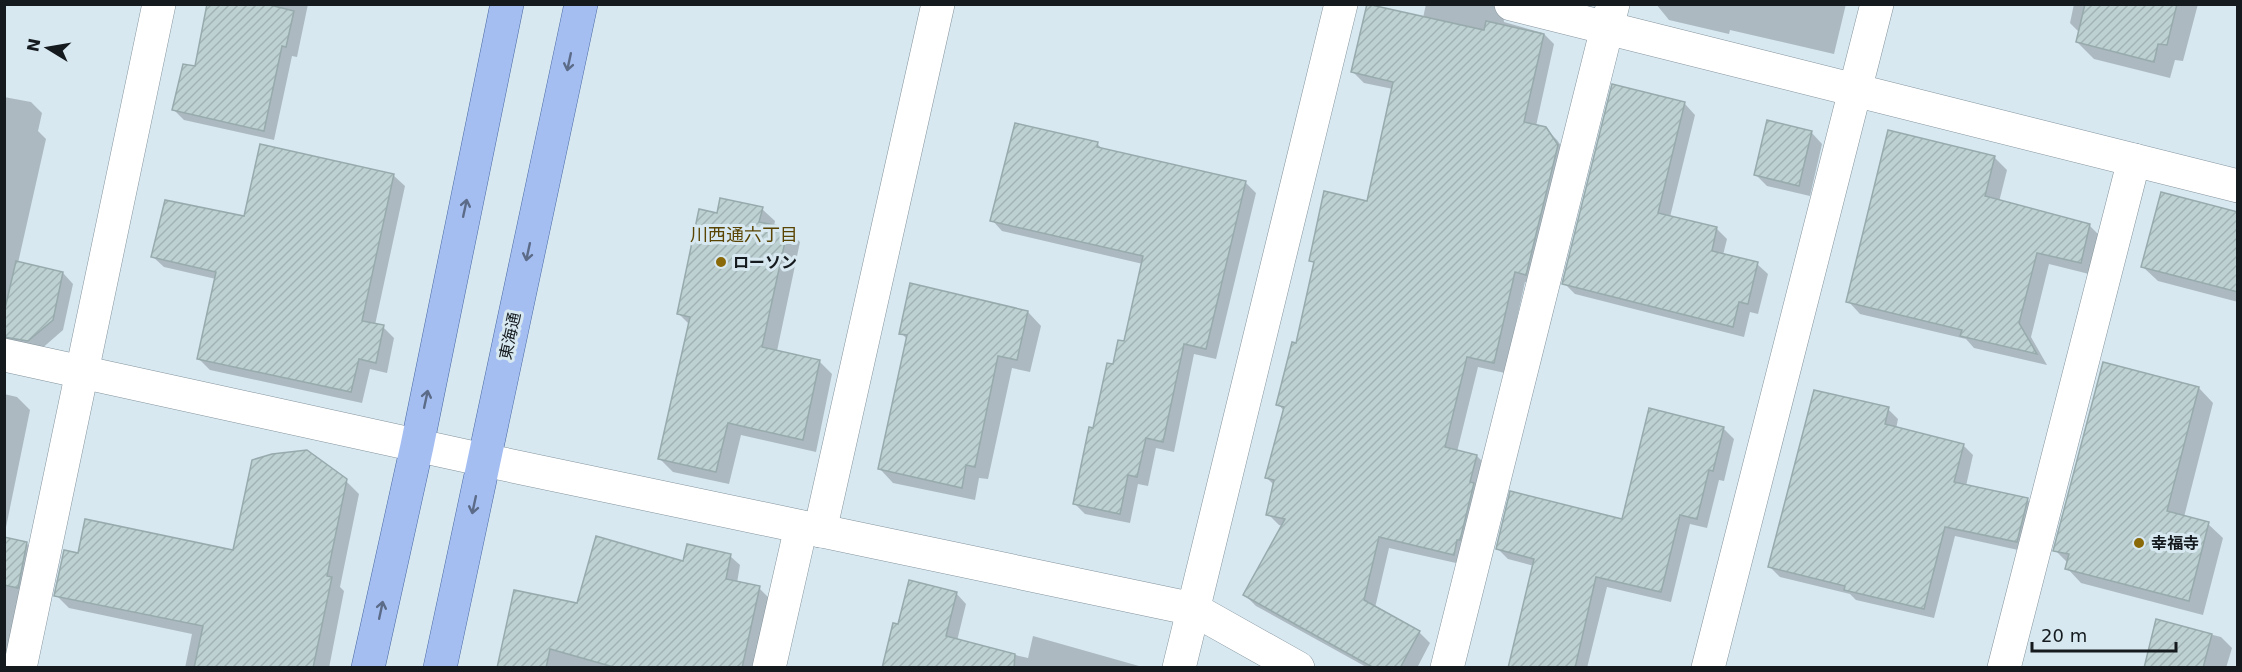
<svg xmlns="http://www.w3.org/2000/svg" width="2242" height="672" font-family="'DejaVu Sans','Noto Sans JP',sans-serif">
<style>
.shadow{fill:#0003}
.building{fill:url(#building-hatch);stroke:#97aaac;stroke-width:1.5}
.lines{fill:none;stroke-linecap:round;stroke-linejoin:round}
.minor-casing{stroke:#84939c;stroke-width:34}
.major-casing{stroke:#4a69a2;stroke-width:34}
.minor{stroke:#fff;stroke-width:33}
.major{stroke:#a4bef2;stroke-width:33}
.oneway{stroke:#5c6c88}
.poi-dot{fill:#8a6908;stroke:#d7e8f1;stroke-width:2}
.labels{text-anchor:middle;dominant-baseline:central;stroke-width:6;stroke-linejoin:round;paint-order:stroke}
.poi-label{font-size:16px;font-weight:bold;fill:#141a1d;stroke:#d7e8f1;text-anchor:start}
.street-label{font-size:16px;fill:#141a1d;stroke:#d7e8f1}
.neighbourhood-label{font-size:18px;fill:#5a4403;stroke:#d7e8f1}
</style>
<defs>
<pattern id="building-hatch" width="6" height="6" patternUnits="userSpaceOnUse" patternTransform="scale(1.5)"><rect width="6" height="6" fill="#bdd1d3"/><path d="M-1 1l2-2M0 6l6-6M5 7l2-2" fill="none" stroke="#a2b3b5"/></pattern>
</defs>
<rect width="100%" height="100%" fill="#d7e8f1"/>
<g class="shadow">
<polygon points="209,4 308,4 297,57 292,56 274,140 184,120 174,110 196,68"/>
<polygon points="1426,4 1507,4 1503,12 1504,22 1543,33 1554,44 1536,126 1545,128 1557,140 1569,157 1537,285 1525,282 1505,373 1478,367 1457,452 1477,456 1488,467 1465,565 1389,548 1375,608 1419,632 1430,643 1417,668 1368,668 1256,606 1245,595 1283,526 1279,525 1268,514 1274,485 1267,478 1284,411 1278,404 1297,344 1315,265 1311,260 1368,202 1393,89 1364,83 1353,72 1423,18"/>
<polygon points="1656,4 1846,4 1834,54 1730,30 1729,34 1669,20"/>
<polygon points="2074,4 2198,4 2183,61 2175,60 2170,78 2094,59 2077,42 2080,33 2070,23"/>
<polygon points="4,97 31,102 42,113 38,131 46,139 18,263 63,273 73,284 63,330 39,351 4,340"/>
<polygon points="1685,104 1695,115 1670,217 1716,228 1727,239 1723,255 1757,264 1768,274 1758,314 1750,312 1744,337 1575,294 1564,283"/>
<polygon points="1811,132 1822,144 1810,196 1767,186 1756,175"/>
<polygon points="1097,144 1104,150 1245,182 1256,193 1216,359 1194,354 1174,452 1156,448 1148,486 1138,484 1130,523 1085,514 1074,503 1114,366 1126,343 1143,264 1002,231 992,220"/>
<polygon points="1994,157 2007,170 1999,202 2089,225 2102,238 2093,275 2049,264 2031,337 2047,365 1974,348 1966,339 1860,314 1848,301"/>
<polygon points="393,175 405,186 375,325 383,327 394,338 387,373 370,369 362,403 210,370 199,359 216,279 164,267 152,256 245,218"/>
<polygon points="762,209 775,221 774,226 787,229 800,242 777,351 819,361 832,374 816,452 741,435 729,484 673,472 660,459 690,325 678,313 718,215"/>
<polygon points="2238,214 2238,302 2158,281 2143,267"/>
<polygon points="1028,312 1041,326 1030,372 1012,368 988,479 979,478 975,500 893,483 880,469 908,340 901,333"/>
<polygon points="2199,388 2213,403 2184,517 2208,524 2223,538 2203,615 2081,583 2067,568 2068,563 2055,550"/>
<polygon points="4,394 17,397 30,410 4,537"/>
<polygon points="1888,409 1898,419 1896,429 1963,445 1973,455 1966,486 2027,499 2037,510 2027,552 1955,536 1934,618 1856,600 1850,594 1780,577 1770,567"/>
<polygon points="1723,428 1734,439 1724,481 1719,480 1707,528 1690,524 1671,602 1607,587 1587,668 1510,668 1534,566 1508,559 1498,549 1623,520"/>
<polygon points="346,481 359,494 340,587 344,591 329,668 185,668 192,634 69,608 56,595 79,554 234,552"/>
<polygon points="4,539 26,543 40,557 12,661 4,659"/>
<polygon points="730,556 740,565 737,583 759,588 769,598 754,668 498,668 578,605 685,562"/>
<polygon points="956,593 966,604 957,641 1028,658 1033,636 1146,668 884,668 899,626"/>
<polygon points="2158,621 2221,637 2232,648 2226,668 2145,668"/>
</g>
<g class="building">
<polygon points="207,4 266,4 294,11 286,47 282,46 264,131 172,110 183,64 195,66"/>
<polygon points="1367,4 1484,30 1486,21 1544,34 1524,122 1546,127 1558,145 1526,275 1515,272 1494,363 1467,357 1445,447 1477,455 1470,482 1474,483 1460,540 1457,540 1454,555 1379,537 1364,600 1420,631 1400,668 1374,668 1243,595 1285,519 1266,515 1274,480 1265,478 1284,407 1276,405 1292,342 1296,343 1314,262 1309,261 1324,191 1367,201 1393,82 1351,72"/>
<polygon points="2085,4 2177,4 2167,45 2158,44 2154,62 2076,42"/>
<polygon points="1612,84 1685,102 1658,213 1717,227 1712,251 1758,262 1748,304 1739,302 1733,327 1562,284"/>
<polygon points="1767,120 1812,131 1799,186 1754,175"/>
<polygon points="1015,123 1098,142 1097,147 1246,181 1206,349 1184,344 1163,442 1146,438 1137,477 1128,475 1120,514 1073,504 1089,427 1093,428 1107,363 1113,364 1118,340 1124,341 1143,256 990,221"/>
<polygon points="1888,130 1995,156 1985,196 2090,224 2081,263 2037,253 2019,323 2037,354 1960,336 1962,330 1846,302"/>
<polygon points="260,144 394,174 362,321 384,325 376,363 359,359 351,392 197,359 216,272 151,257 165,200 244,216"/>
<polygon points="2161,192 2238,212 2238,292 2141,267"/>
<polygon points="720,198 763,207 759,222 788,228 762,347 820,360 803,440 728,423 716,472 658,459 690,317 677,314 699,209 717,213"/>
<polygon points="16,261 63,272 53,320 28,341 4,337 4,313"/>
<polygon points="910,283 1028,311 1017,360 998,356 975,467 966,465 962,488 878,469 907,335 899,334"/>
<polygon points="2103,362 2199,387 2167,511 2209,522 2189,601 2065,569 2069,554 2053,551"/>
<polygon points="1814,390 1889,407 1885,424 1964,444 1954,482 2028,498 2017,542 1945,527 1924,609 1844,590 1845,586 1768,567"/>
<polygon points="1649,408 1724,427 1713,471 1709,470 1697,519 1680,515 1661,592 1596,577 1575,668 1508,668 1534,559 1496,549 1510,491 1622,519"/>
<polygon points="307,450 347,479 327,576 332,577 313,668 194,668 203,626 54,596 64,550 78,553 85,519 233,550 252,460 272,454"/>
<polygon points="596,536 683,561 687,544 731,554 726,579 760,586 742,668 617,668 550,649 546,668 497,668 514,590 577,603"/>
<polygon points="4,537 27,542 18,588 4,585"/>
<polygon points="909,580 957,592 946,636 1015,654 1014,668 882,668 893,623 898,624"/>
<polygon points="2156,619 2212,634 2203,668 2144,668"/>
</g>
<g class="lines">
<g class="minor-casing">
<g id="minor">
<polyline points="1511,4 2238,186"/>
<polyline points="4,355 484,460 1193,609 1298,668"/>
<polyline points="820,531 938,4"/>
<polyline points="20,668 159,4"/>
<polyline points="769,668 801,527"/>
<polyline points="1179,668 1341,4"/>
<polyline points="1447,668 1613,4"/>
<polyline points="1708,668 1877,4"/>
<polyline points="2004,668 2134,160"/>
</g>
</g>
<g class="major-casing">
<g id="major">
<polyline points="368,668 417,446 507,4"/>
<polyline points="440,668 581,4"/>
</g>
</g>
<use href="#minor" class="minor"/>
<use href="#major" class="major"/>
</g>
<defs><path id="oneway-shaft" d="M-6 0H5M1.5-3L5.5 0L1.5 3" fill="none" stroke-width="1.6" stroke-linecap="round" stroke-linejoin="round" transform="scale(1.5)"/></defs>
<g class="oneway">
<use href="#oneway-shaft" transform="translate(569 62) rotate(102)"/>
<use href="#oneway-shaft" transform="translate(465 208) rotate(-78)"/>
<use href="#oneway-shaft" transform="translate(528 252) rotate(102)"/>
<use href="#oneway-shaft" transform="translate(426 399) rotate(-78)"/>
<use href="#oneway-shaft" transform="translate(474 505) rotate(102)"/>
<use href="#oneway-shaft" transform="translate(381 610) rotate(-78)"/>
</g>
<g class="poi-dot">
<circle cx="721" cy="262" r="6"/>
<circle cx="2139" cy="543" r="6"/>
</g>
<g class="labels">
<g class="poi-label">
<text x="733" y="262">ローソン</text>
<text x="2151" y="543">幸福寺</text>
</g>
<g class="street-label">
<text transform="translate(510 336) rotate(-78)">東海通</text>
</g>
<g class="neighbourhood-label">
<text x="744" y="234">川西通六丁目</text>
</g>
</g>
<rect width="2242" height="672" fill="none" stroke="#141a1d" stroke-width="12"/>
<g transform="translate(48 48) rotate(281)" stroke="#d7e8f1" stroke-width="4.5" paint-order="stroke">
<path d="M0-4.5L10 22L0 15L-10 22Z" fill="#141a1d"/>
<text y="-9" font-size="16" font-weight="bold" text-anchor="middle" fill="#141a1d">N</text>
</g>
<path d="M2032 642v9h144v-9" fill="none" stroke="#141a1d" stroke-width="3"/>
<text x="2041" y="642" font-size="18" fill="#141a1d" stroke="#d7e8f1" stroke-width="4.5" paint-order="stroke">20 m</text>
</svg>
